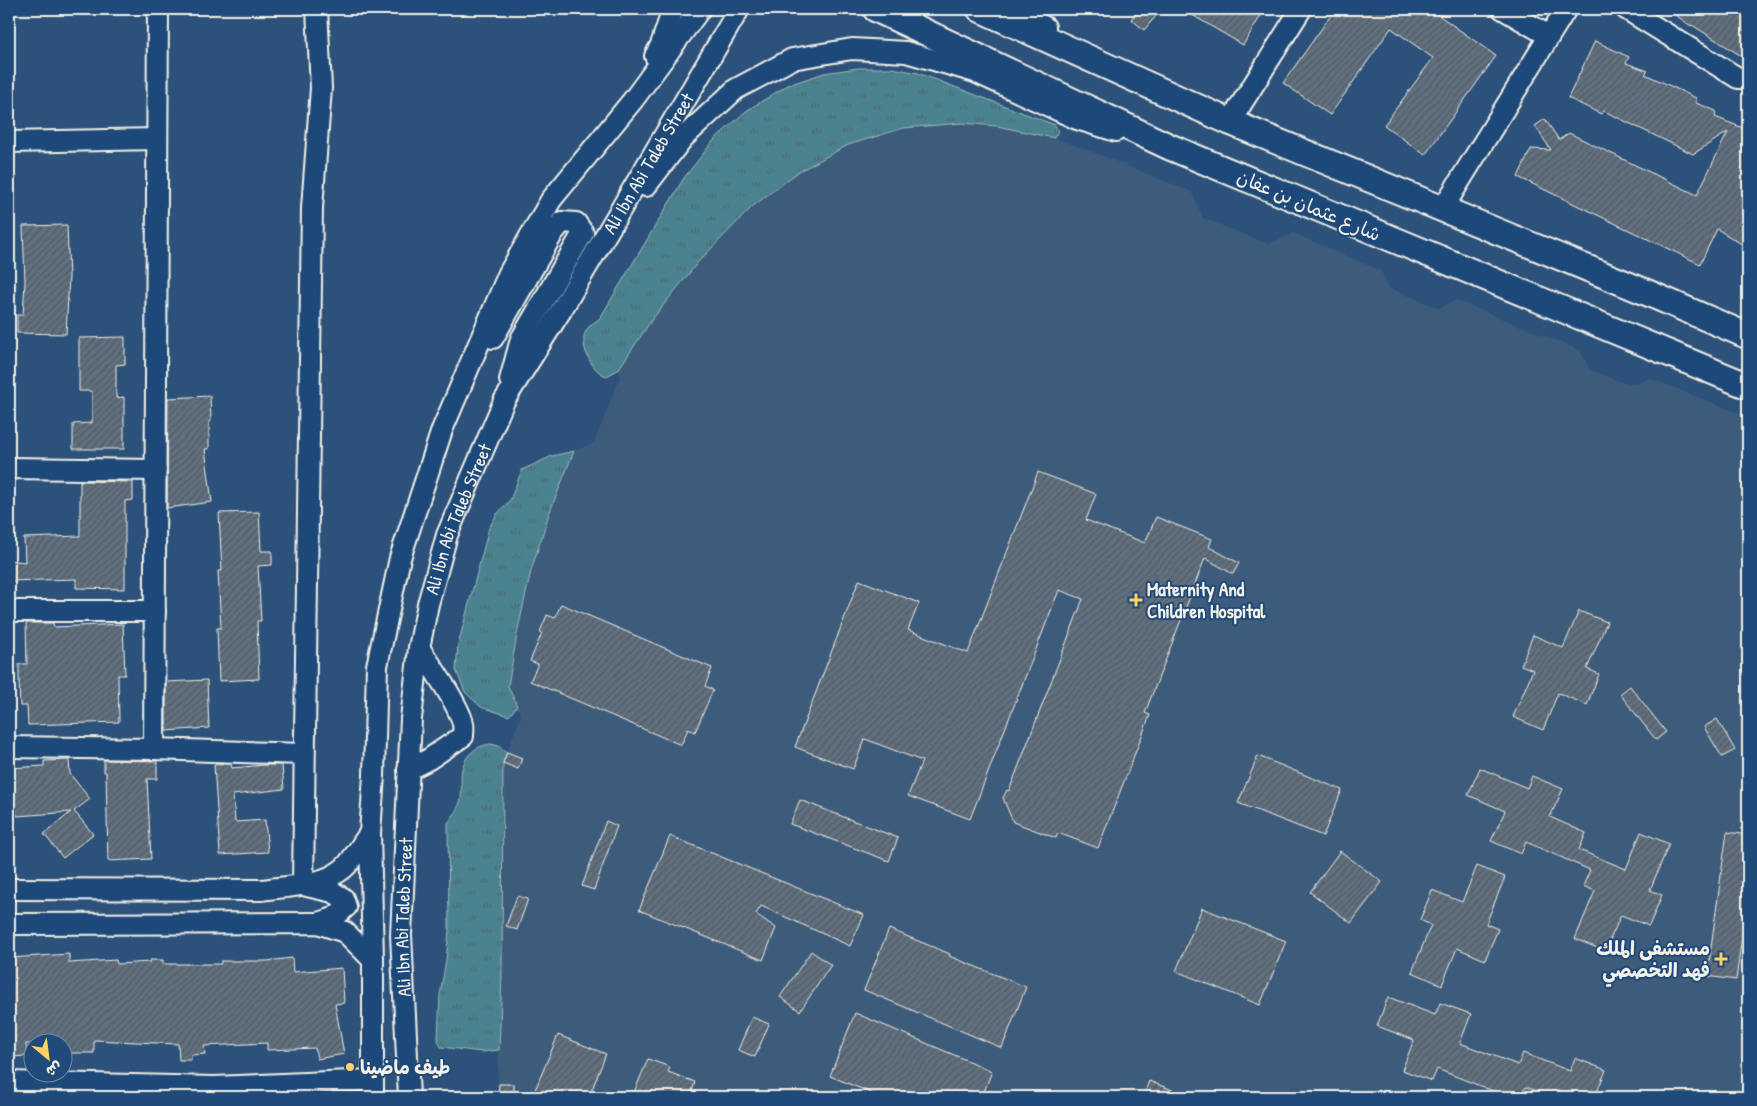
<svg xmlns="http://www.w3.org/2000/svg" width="1757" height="1106" font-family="'Patrick Hand','Playpen Sans Arabic',sans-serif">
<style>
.built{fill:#3c5b7c}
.grass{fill:url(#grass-tufts);stroke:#a0babc}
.building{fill:url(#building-hatch);stroke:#f4f1e8}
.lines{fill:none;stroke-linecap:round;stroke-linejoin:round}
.minor-casing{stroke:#f4f1e8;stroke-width:24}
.major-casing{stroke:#f4f1e8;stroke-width:29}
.minor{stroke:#1f4a7a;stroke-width:20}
.major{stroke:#1f4a7a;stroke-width:25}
.poi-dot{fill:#ffd166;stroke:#1f4a7a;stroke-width:2}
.labels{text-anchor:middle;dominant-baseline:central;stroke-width:4;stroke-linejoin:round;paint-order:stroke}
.street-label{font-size:19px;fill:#f4f1e8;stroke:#1f4a7a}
.poi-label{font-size:19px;font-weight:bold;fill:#f4f1e8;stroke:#1f4a7a;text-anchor:start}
</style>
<defs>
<pattern id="grass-tufts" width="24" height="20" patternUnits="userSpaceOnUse" patternTransform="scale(1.25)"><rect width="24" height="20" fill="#4c828f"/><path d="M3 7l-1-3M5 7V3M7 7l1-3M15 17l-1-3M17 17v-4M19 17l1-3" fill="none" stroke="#4b686e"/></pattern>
<pattern id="building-hatch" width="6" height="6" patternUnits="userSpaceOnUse" patternTransform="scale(1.25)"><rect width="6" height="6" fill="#607080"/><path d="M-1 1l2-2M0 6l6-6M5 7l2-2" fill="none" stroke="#535a60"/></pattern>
</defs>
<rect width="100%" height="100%" fill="#2c527b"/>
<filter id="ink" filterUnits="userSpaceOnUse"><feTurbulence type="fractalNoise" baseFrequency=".02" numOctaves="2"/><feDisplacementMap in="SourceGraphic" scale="10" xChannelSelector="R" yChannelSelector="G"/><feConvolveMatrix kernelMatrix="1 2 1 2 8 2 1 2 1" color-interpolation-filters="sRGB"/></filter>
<g filter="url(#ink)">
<polygon class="built" points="961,123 997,126 1029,131 1078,146 1192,192 1203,218 1268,244 1293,233 1381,271 1389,288 1439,308 1456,300 1580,350 1589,369 1624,383 1639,383 1650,378 1748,417 1748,1097 497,1097 502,974 503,761 521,716 508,686 518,629 531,571 549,514 574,451 594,443 620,377 618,370 653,318 699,261 753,206 798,172 848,145 904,128"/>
<g class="grass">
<path d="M 858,68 L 892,68 L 918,73 L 1055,125 L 1058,131 L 1054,138 L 997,126 L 962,123 L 904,128 L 848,145 L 798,172 L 753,206 L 699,261 L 653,318 L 618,370 L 607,376 C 592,373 577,342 587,329 C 590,325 596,321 600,318 L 684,178 L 714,140 L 746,111 L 788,85 L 824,73 Z"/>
<polygon points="574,451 549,514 531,571 518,629 508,686 517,706 509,716 481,707 465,692 456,670 458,645 489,528 497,514 510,500 522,470 552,456"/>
<path d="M 491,744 L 499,746 L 507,752 L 503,763 L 502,974 L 499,1050 L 482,1052 L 441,1047 L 438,1040 L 440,995 L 446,960 L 449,931 L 448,823 C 454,815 459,808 461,798 C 462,792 461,785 461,779 C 461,760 472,746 491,744 Z"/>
</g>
<g class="building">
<polygon points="1140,9 1162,9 1144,30 1131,19"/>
<polygon points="1182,9 1265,9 1243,45"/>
<polygon points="1344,9 1430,9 1496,56 1425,155 1384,125 1433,58 1391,28 1330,115 1283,83 1334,11 1340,15"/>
<polygon points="1667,9 1748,9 1748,60 1692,25 1691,26"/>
<polygon points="1595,41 1629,57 1626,63 1648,71 1645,74 1696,98 1696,103 1716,111 1715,117 1748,130 1748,248 1717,229 1700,264 1518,177 1531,149 1551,150 1535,126 1545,119 1559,140 1569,133 1697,195 1728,132 1693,154 1604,111 1601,114 1568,98"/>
<polygon points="67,225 69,277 66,334 17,333 17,315 23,315 25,282 23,226"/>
<polygon points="125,337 125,364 116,365 116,398 124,397 124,449 73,449 73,424 92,423 92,391 79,391 79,338"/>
<polygon points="210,396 211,421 209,421 209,449 205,449 212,502 167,508 168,398"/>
<polygon points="1038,472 1096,494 1086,520 1145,543 1156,517 1212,539 1209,547 1239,563 1233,574 1205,558 1145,713 1150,715 1098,848 1058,833 1056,838 1013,822 1003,798 1007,790 1009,791 1083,599 1059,590 970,819 908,796 922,761 865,739 853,769 795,747 859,580 919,603 908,630 968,653"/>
<polygon points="80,481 133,482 133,500 125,501 125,589 76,588 76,579 9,581 9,560 25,562 24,538 80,536"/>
<polygon points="259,512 261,551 272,551 272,565 258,566 261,621 257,621 259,679 219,681 217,628 221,628 218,571 222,571 219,513"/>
<polygon points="561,604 712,668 705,686 713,690 695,732 688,729 681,745 530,681 538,664 530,661 542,633 540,632 547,615 555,618"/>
<polygon points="1579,611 1607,622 1587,669 1599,674 1587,705 1558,693 1543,730 1513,717 1533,670 1521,665 1533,635 1563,648"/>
<polygon points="26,623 53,623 54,627 123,624 125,675 118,675 119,722 28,725 27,706 20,706 19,681 19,664 27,664"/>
<polygon points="207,680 209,728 166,731 166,682"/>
<polygon points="1630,686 1666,732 1656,740 1620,694"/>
<polygon points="1717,719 1735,750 1722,757 1704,727"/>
<polygon points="507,752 522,758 518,769 503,763"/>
<polygon points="1258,756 1342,790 1323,836 1238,803"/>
<polygon points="69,760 70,774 90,799 74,811 93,834 63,858 44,834 71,812 17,816 17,814 9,815 9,768 44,766 44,761"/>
<polygon points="104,760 157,761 157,779 147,779 151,859 108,861 106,772 104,772"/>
<polygon points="231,764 232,768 264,765 282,765 284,789 233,795 235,822 265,820 268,852 220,855 214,765"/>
<polygon points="1480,768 1527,788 1532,776 1563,789 1550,817 1586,833 1579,850 1626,869 1641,832 1669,844 1650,890 1662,895 1649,926 1621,915 1605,951 1575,939 1595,891 1583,886 1590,870 1526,842 1521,854 1491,841 1505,811 1468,795"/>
<polygon points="800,800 898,838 889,861 790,824"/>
<polygon points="606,821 617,826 594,890 582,886"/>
<polygon points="1727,832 1748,835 1748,893 1736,980 1707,976"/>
<polygon points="670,836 864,915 850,946 761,906 756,914 776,928 763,960 639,910"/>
<polygon points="1340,851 1382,882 1351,923 1310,892"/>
<polygon points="1477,866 1505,877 1486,924 1498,929 1485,960 1457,948 1442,985 1412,972 1431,925 1420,920 1432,890 1462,902"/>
<polygon points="517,896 528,899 517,930 506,926"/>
<polygon points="1202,908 1286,941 1260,1005 1176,971"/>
<polygon points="889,929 950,954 949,956 1026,987 1002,1048 864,990"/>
<polygon points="811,951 831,965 800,1011 780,997"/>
<polygon points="69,954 69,963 116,960 117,964 150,962 150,960 163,960 163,964 221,964 221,961 267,961 292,958 293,972 342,968 344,1003 335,1004 344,1054 317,1059 315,1048 267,1050 267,1043 204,1046 205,1054 191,1055 191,1060 179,1060 178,1044 94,1040 94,1053 62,1053 62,1044 26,1044 27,1056 9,1057 9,958"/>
<polygon points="1388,997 1435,1015 1440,1003 1471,1014 1460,1043 1518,1065 1523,1053 1570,1071 1575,1058 1606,1070 1595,1097 1554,1097 1526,1087 1519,1097 1489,1097 1493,1091 1437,1069 1432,1081 1402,1070 1414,1040 1377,1026"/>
<polygon points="855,1013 992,1071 982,1097 881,1097 830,1076"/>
<polygon points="752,1017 769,1024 755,1057 738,1050"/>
<polygon points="558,1035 606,1054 589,1097 532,1097"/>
<polygon points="648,1059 670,1067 668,1072 695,1082 690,1097 632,1097"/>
<polygon points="1149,1081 1188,1096 1188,1097 1143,1097"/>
<polygon points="499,1084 514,1084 514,1097 498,1097"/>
</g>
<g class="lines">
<g class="minor-casing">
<g id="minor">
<polyline points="317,9 321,88 312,208 303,885 333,892 343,898 346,907 334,918 318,923"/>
<polyline points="1012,9 1045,27"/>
<polyline points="1503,9 1549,36"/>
<polyline points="1626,9 1738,78 1748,78"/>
<polyline points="655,56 661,45 673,9"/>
<polyline points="1217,116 1230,122 1301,9"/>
<polyline points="9,142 157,139"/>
<polyline points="646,186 683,138 736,89 792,59 852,49 906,52 975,72 1077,119 1116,131"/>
<polyline points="1443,208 1566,9"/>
<polyline points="493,338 553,233 562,222 576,223 583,233 521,339 510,380"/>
<polyline points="9,468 156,470"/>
<polyline points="9,611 155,611"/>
<polyline points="9,747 154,749 303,754"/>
<polyline points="154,749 158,9"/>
<path d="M 408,770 L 429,759 L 463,736 C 463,732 464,727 463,724 C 460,707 430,663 419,648"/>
<path d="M 9,889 L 262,890 C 289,886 323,886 344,868 C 353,860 362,843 370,833"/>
<polyline points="9,924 318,923 345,932 373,960"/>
<polyline points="9,1082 214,1087 373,1080"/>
<polyline points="373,1097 373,960 370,833 374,775 377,666 400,558 442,430 509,273 551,200 633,100 700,9"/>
<path id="s1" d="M 409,1097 L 401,935 L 411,719 L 419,648 L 428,604 L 447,535 L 504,401 L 562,309 L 739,9"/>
</g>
</g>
<g class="major-casing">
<g id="major">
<polyline points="876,9 1170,147 1748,386"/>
<polyline points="980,9 1230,122 1648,293 1748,336"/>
</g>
</g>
<use href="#minor" class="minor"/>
<use href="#major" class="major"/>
</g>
</g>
<g class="poi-dot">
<path d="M1133.5 592.5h5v5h5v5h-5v5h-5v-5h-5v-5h5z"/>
<path d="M1718.5 951.5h5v5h5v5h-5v5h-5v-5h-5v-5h5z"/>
<circle cx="350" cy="1067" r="5"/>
</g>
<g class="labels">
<g class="street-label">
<text stroke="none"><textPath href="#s1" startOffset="990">Ali Ibn Abi Taleb Street</textPath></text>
<text transform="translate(1309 205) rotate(23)">شارع عثمان بن عفان</text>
<text stroke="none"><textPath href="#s1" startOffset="585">Ali Ibn Abi Taleb Street</textPath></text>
<text stroke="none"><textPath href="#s1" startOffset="180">Ali Ibn Abi Taleb Street</textPath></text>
</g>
<g class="poi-label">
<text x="1147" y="589">Maternity And<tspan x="1147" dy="22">Children Hospital</tspan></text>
<text x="1710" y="948" text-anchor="end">مستشفى الملك<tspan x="1710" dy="22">فهد التخصصي</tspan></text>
<text x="360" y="1067">طيف ماضينا</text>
</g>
</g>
<rect width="1757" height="1106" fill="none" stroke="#1f4a7a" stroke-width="30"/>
<rect x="15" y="15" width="1727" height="1076" fill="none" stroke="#f4f1e8" stroke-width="2" filter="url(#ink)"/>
<g transform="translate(48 1058) rotate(151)"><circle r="24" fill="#1f4a7a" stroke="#748da6"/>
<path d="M0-4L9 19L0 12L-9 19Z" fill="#ffd166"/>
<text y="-8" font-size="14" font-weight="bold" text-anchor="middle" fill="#f4f1e8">ش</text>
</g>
</svg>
